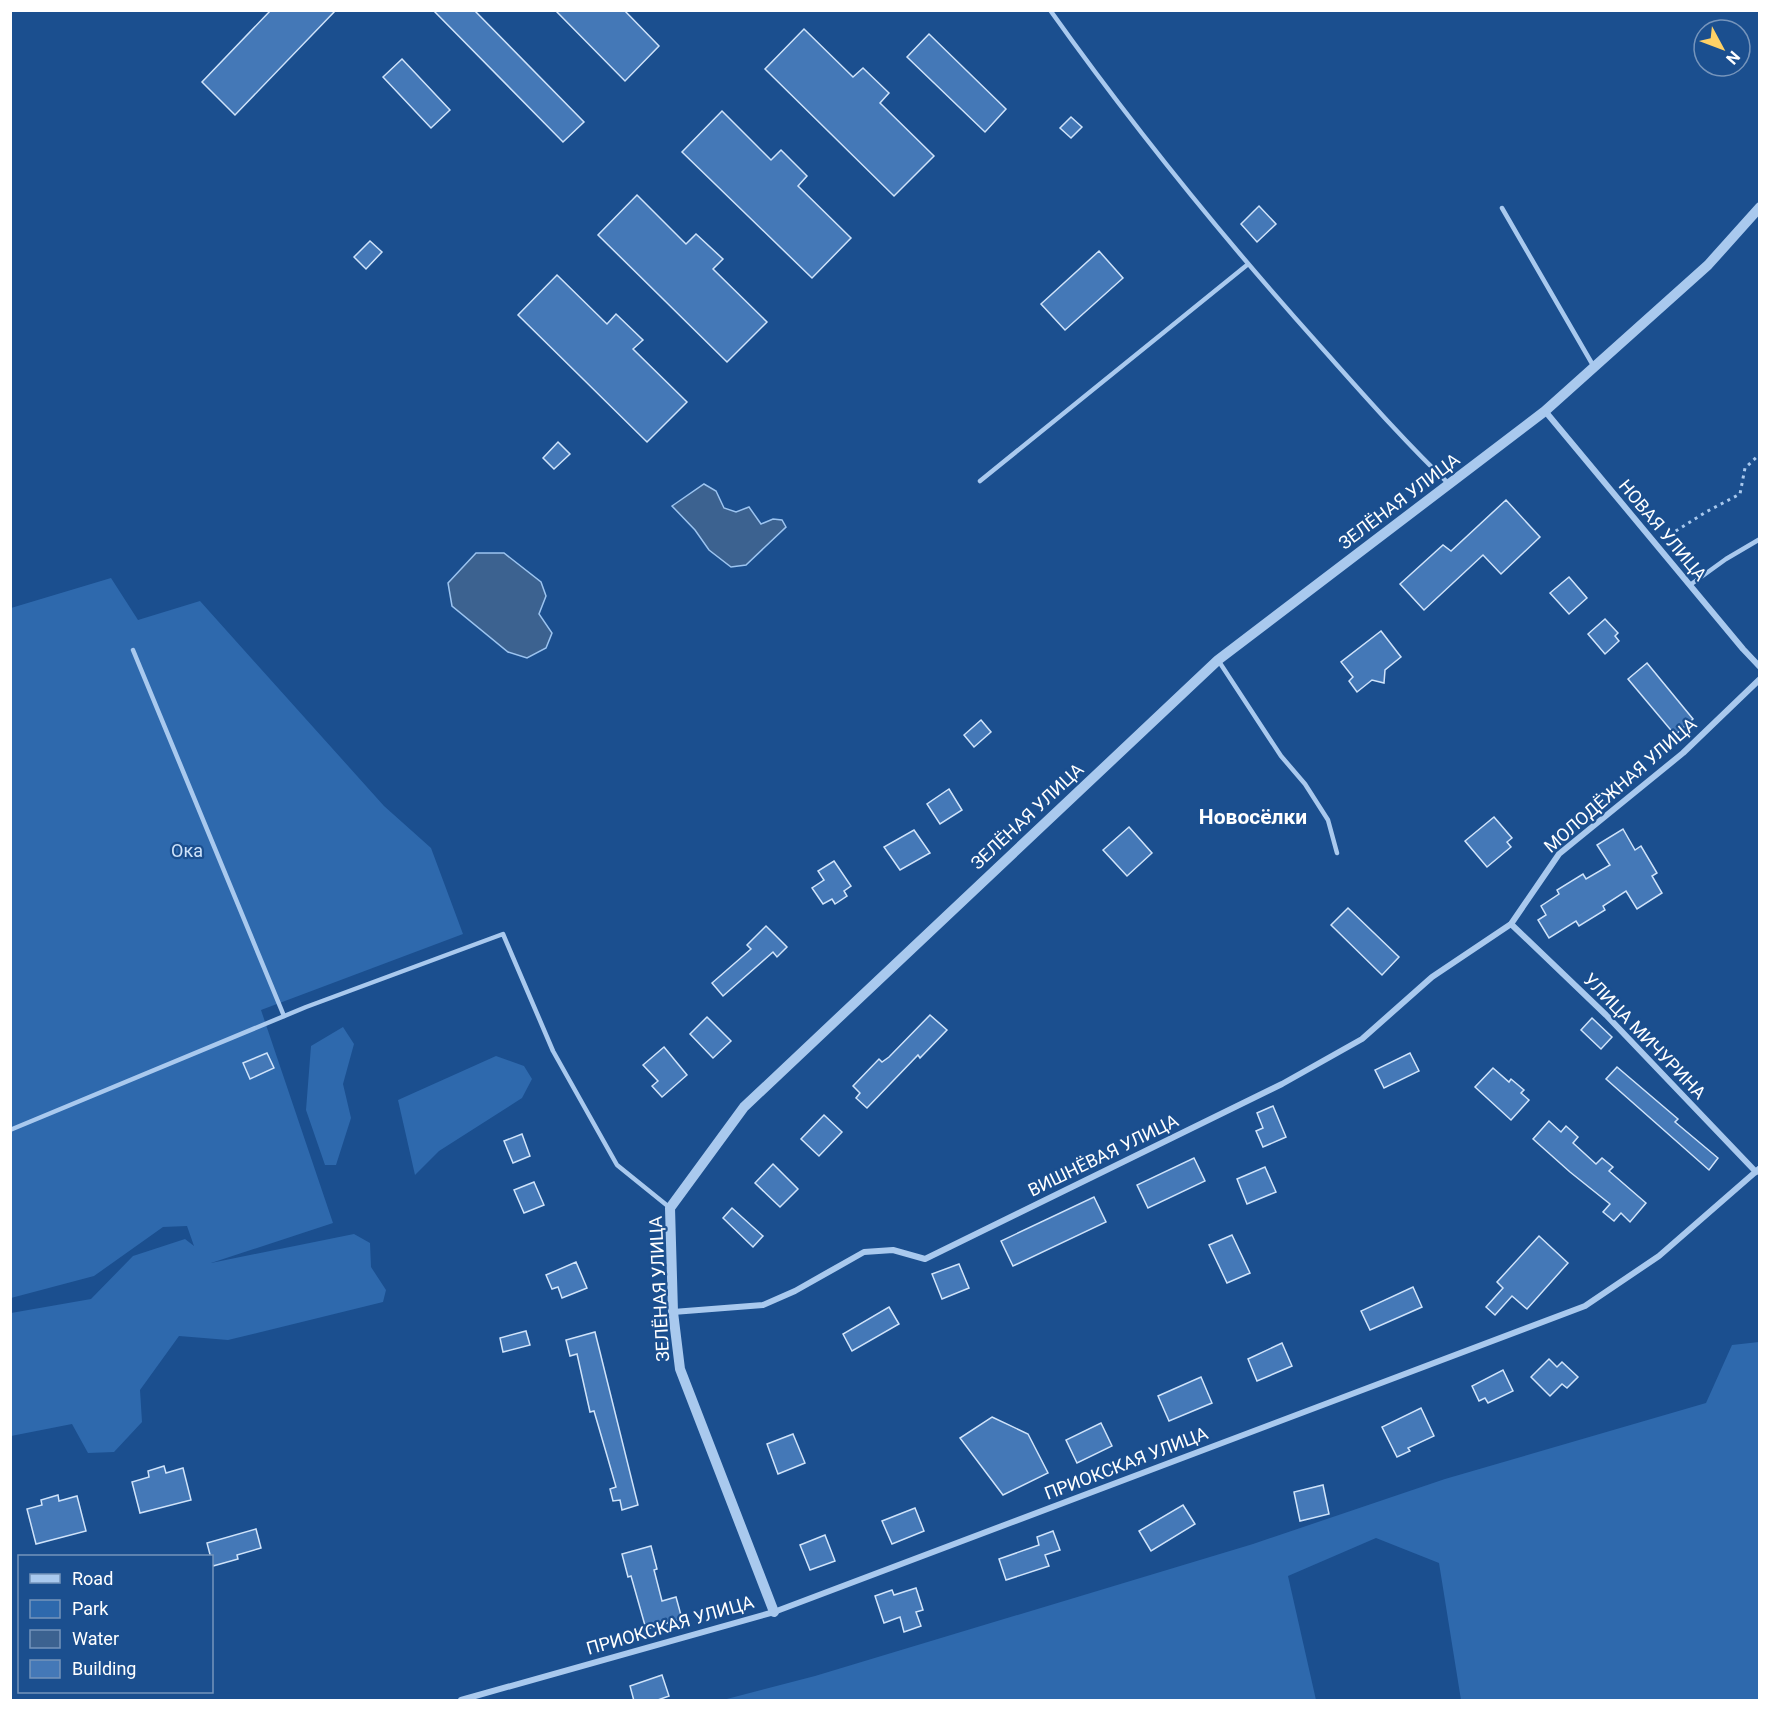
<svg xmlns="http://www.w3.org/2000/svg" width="1770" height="1711" font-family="Roboto,sans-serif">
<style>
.green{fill:#2e69ad}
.water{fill:#3c6290;stroke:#9cc4f0;stroke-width:1.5}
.building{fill:#4478b7;stroke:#cfe3fa;stroke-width:1.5}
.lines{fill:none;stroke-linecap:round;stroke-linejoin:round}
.path{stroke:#a9c9ee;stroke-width:3;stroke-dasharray:3 4.5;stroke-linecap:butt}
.service{stroke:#a9c9ee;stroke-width:4.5}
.minor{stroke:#a9c9ee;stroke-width:6}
.tertiary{stroke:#a9c9ee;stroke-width:10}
.labels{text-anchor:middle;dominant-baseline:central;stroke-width:4.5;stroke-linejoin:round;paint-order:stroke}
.street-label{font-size:18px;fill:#fff;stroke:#1b4f8f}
.park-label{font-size:18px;fill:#cfe3fa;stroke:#1b4f8f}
.quarter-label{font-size:21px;font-weight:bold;fill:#fff;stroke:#1b4f8f}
</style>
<rect width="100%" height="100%" fill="#1b4f8f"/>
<g class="green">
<polygon points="111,578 138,620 200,601 384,806 431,848 463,934 261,1010 333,1223 211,1263 354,1234 370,1243 371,1267 386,1290 383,1302 228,1340 179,1336 140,1390 142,1422 114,1452 88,1453 72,1424 11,1436 11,1313 91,1299 133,1256 185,1239 194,1246 187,1226 163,1227 94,1276 11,1298 11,608"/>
<polygon points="343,1027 354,1044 343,1084 351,1118 336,1165 325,1165 306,1110 311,1046"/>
<polygon points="496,1056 524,1066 532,1079 522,1098 439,1151 415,1175 398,1100"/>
<polygon points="1759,1342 1759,1700 1461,1700 1439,1563 1376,1538 1288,1576 1316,1700 723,1700 815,1676 1253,1544 1445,1479 1706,1403 1732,1345"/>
</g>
<g class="water">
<polygon points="704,484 716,491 724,508 736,512 749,507 761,524 773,519 782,520 786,527 746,565 731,567 709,550 695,530 672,506"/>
<polygon points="476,553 504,553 541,582 546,596 539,614 552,633 546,648 527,658 508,652 452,606 448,583"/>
</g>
<g class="building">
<polygon points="271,10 336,10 235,115 202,82"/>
<polygon points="433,10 474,10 584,122 563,142"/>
<polygon points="555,10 624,10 659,46 625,81"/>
<polygon points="804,29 853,77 863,68 889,93 880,103 934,156 894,196 765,69"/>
<polygon points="929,34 1006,109 985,132 907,57"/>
<polygon points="402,59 450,110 431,128 383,77"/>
<polygon points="722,111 771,160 781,150 807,176 798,186 851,238 812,278 682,152"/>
<polygon points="1071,117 1082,127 1071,138 1060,128"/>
<polygon points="637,195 686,244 696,234 723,259 713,269 767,322 727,362 598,235"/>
<polygon points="1259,206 1276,224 1257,242 1241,224"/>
<polygon points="370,241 382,252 366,269 354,257"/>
<polygon points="1099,251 1123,278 1065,330 1041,304"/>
<polygon points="557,275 607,324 616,314 643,340 633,349 687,402 647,442 518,315"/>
<polygon points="558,442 570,454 554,469 543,458"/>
<polygon points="1506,500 1540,537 1501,574 1483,555 1424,610 1400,584 1443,545 1451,551"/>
<polygon points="1569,577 1587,598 1569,614 1550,593"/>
<polygon points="1605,619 1618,633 1615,636 1619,641 1605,654 1588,634"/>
<polygon points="1381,631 1401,657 1385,670 1384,683 1372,680 1357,692 1349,681 1353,677 1341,662"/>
<polygon points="1647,663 1693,719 1675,735 1628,679"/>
<polygon points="981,720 991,732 974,747 964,735"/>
<polygon points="949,789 962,810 940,824 927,804"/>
<polygon points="1494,817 1512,838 1507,842 1511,847 1487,867 1465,841"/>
<polygon points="1129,827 1152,853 1127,876 1103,850"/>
<polygon points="1623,829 1635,850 1641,846 1657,873 1652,876 1662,893 1637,909 1626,891 1603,906 1605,910 1579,926 1576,921 1549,938 1538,920 1546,915 1541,906 1559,894 1557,890 1583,874 1586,879 1610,865 1597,845"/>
<polygon points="914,830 930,853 900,870 884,847"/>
<polygon points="834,861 851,886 844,891 847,896 835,904 832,899 823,904 812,888 824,880 818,871"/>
<polygon points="1348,908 1399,957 1382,975 1331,925"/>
<polygon points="766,926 787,947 777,957 773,952 723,996 712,983 751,949 747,945"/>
<polygon points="930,1015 947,1030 920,1058 918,1055 867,1108 856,1098 860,1093 853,1086 879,1059 882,1062 889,1057"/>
<polygon points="707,1017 731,1041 713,1058 690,1034"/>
<polygon points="1592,1018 1612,1037 1601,1049 1581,1030"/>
<polygon points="664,1047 687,1075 662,1097 652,1086 658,1081 643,1065"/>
<polygon points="267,1053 274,1068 250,1079 243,1063"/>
<polygon points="1410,1053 1419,1071 1384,1088 1375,1070"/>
<polygon points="1617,1067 1678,1119 1675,1122 1718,1158 1709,1170 1606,1079"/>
<polygon points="1493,1068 1509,1082 1511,1079 1524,1090 1521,1093 1529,1100 1511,1120 1475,1087"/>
<polygon points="1273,1106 1286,1137 1263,1147 1256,1131 1263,1128 1257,1113"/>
<polygon points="824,1115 842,1132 819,1156 801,1139"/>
<polygon points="1549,1121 1561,1132 1566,1126 1578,1137 1573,1143 1596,1164 1602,1158 1613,1167 1609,1171 1646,1203 1630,1222 1621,1213 1614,1221 1603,1212 1610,1204 1570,1172 1533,1139"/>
<polygon points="522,1134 530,1156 513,1163 504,1141"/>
<polygon points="1194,1158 1205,1181 1148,1208 1137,1185"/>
<polygon points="773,1164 798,1189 780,1207 755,1183"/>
<polygon points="1265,1167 1276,1192 1247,1204 1237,1179"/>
<polygon points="534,1182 544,1205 524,1213 514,1190"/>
<polygon points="1094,1197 1106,1222 1013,1266 1001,1241"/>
<polygon points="732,1208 763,1236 753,1247 723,1218"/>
<polygon points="1232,1235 1250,1273 1227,1283 1209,1245"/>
<polygon points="1539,1236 1568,1263 1527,1309 1512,1296 1495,1315 1486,1307 1503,1288 1497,1282"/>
<polygon points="576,1262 587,1288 562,1298 558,1287 552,1289 546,1275"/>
<polygon points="959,1264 969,1288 942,1299 932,1274"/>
<polygon points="1413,1287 1422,1307 1370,1330 1361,1311"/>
<polygon points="889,1307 899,1324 852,1351 843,1334"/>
<polygon points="526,1331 530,1345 503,1352 500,1338"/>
<polygon points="595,1332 638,1505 622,1510 620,1500 613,1501 610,1489 616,1487 608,1459 594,1411 590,1412 577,1354 570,1356 566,1340"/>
<polygon points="1282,1343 1292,1366 1257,1381 1248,1359"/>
<polygon points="1549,1359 1557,1367 1562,1362 1578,1377 1567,1388 1562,1384 1550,1396 1531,1377"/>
<polygon points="1503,1370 1513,1391 1488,1403 1485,1398 1479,1401 1472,1386"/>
<polygon points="1201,1377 1212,1403 1169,1421 1158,1396"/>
<polygon points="1421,1408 1434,1436 1408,1448 1410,1451 1397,1457 1382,1427"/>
<polygon points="992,1417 1028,1434 1048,1473 1003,1495 960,1438"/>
<polygon points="1101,1423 1112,1446 1077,1463 1066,1440"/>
<polygon points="793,1434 805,1463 778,1474 767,1444"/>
<polygon points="164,1466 166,1473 183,1468 191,1500 140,1513 132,1482 149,1477 148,1471"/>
<polygon points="1323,1485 1329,1514 1300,1521 1294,1492"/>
<polygon points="58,1495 59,1501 77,1496 86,1531 36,1544 27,1509 42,1505 41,1500"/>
<polygon points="1183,1505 1195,1524 1151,1551 1139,1531"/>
<polygon points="915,1508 924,1531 892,1544 882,1521"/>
<polygon points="256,1529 261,1548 237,1555 238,1559 213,1566 207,1543"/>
<polygon points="1053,1531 1060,1550 1045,1555 1049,1566 1006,1580 999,1559 1039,1545 1037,1537"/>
<polygon points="825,1535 835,1561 810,1570 800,1545"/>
<polygon points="651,1546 657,1569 654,1570 662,1601 676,1597 682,1619 646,1629 631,1576 628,1577 622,1554"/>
<polygon points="916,1588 923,1610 916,1612 921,1626 904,1632 900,1617 884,1623 875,1596 892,1590 894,1595"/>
<polygon points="662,1675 669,1696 655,1701 634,1701 630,1686"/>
</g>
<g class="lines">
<polyline class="path" points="1663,539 1706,512 1740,494 1745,468 1760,454"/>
<g class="service">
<path d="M 1050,10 C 1134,128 1225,240 1321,347 C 1363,394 1404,441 1449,484"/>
<polyline points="1502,208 1594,367"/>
<polyline points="980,481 1247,265"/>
<polyline points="1690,585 1726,559 1760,539"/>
<polyline points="133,650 284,1016"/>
<polyline points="1218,660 1281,756 1305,784 1328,820 1337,853"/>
<polyline points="10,1130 306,1007 503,934 553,1051 617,1165 669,1207"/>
</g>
<g class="minor">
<polyline points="1545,411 1743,649 1760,667"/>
<polyline points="1511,924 1606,1015 1756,1172"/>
<polyline points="673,1312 763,1305 795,1291 864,1252 893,1250 925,1259 1282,1084 1362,1039 1432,977 1511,924 1559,854 1683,753 1760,679"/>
<polyline points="461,1700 774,1612 1585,1306 1659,1256 1760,1168"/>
</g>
<polyline class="tertiary" points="774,1612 680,1369 673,1312 670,1208 744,1107 1218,660 1545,411 1708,265 1760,207"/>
</g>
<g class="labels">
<g class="street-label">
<text transform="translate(1399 501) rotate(-37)">ЗЕЛЁНАЯ УЛИЦА</text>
<text transform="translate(1663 530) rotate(50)">НОВАЯ УЛИЦА</text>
<text transform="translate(1620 785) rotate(-41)">МОЛОДЁЖНАЯ УЛИЦА</text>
<text transform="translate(1027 816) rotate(-43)">ЗЕЛЁНАЯ УЛИЦА</text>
<text transform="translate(1645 1036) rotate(46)">УЛИЦА МИЧУРИНА</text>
<text transform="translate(1103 1155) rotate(-26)">ВИШНЁВАЯ УЛИЦА</text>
<text transform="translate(659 1289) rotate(-93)">ЗЕЛЁНАЯ УЛИЦА</text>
<text transform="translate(1126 1463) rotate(-21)">ПРИОКСКАЯ УЛИЦА</text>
<text transform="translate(670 1625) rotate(-16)">ПРИОКСКАЯ УЛИЦА</text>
</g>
<g class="park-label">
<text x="187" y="850">Ока</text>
</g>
<g class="quarter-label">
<text x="1253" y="817">Новосёлки</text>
</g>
</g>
<rect width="1770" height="1711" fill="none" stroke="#ffffff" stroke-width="24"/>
<rect x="18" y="1555" width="195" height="138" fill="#1b4f8f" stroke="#7695bc" stroke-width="1.5"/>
<rect x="30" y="1574" width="30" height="9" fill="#a9c9ee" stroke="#7695bc" stroke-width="1.5"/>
<text x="72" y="1585" font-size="18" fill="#ffffff">Road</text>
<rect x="30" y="1600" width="30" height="18" fill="#2e69ad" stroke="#7695bc" stroke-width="1.5"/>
<text x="72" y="1615" font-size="18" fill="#ffffff">Park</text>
<rect x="30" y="1630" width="30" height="18" fill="#3c6290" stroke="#7695bc" stroke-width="1.5"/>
<text x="72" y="1645" font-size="18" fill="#ffffff">Water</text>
<rect x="30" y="1660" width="30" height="18" fill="#4478b7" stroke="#7695bc" stroke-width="1.5"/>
<text x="72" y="1675" font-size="18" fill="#ffffff">Building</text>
<g transform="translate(1722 48) rotate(131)"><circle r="28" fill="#1b4f8f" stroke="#7695bc" stroke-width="1.5"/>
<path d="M0-4.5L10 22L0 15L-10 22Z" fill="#ffd166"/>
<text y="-9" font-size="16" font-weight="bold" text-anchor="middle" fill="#ffffff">N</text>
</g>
</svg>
